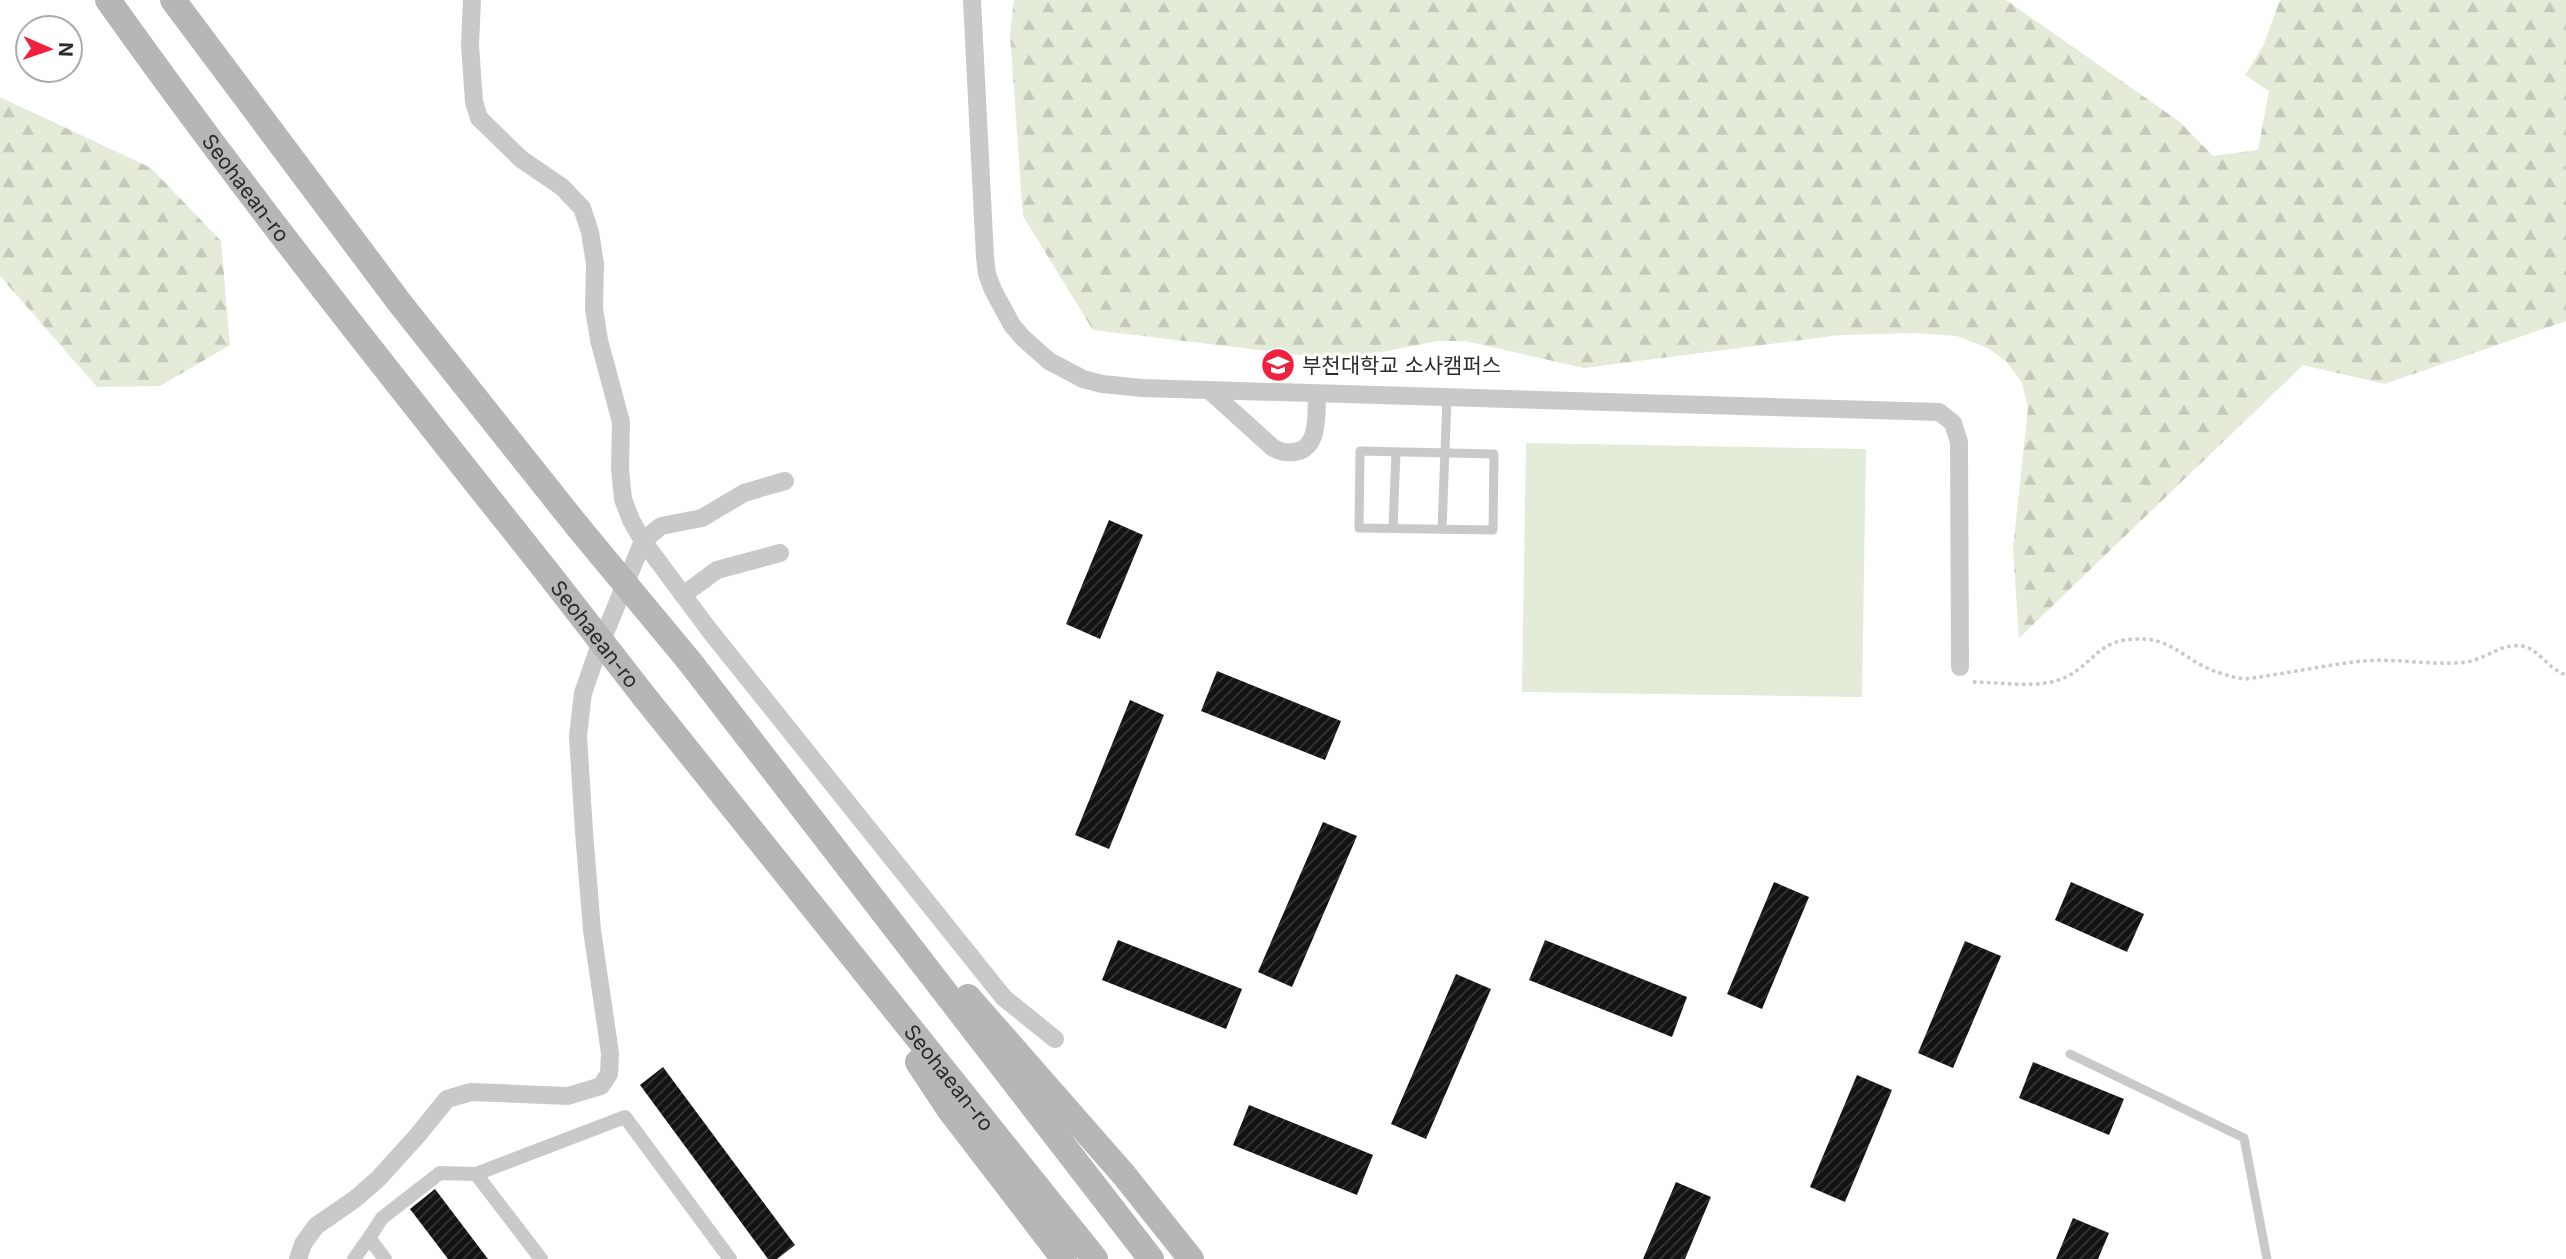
<svg xmlns="http://www.w3.org/2000/svg" width="2566" height="1259" font-family="Inter,'Noto Sans KR',sans-serif">
<style>
.forest{fill:url(#forest-firs)}
.park{fill:#e4ebd8}
.building{fill:url(#building-hatch)}
.lines{fill:none;stroke-linecap:round;stroke-linejoin:round}
.path{stroke:#c9c9c9;stroke-width:3.5;stroke-dasharray:3.5 3.5;stroke-linecap:butt}
.service{stroke:#c9c9c9;stroke-width:9}
.pedestrian{stroke:#c9c9c9;stroke-width:14}
.minor{stroke:#c9c9c9;stroke-width:18}
.secondary{stroke:#b6b6b6;stroke-width:26}
.secondary-bridge{stroke:#b6b6b6;stroke-width:26}
.labels{text-anchor:middle;dominant-baseline:central;stroke-width:7;stroke-linejoin:round;paint-order:stroke}
.street-label{font-size:21px;fill:#2c2c2c;stroke:#fff}
.poi-label{font-size:21px;fill:#2c2c2c;stroke:#fff;text-anchor:start}
</style>
<defs>
<pattern id="forest-firs" width="22" height="20" patternUnits="userSpaceOnUse" patternTransform="scale(1.75)"><rect width="22" height="20" fill="#e4ebd8"/><path d="M5 1l3.5 6h-7zM16 11l3.5 6h-7z" fill="#c4caba"/></pattern>
<pattern id="building-hatch" width="6" height="6" patternUnits="userSpaceOnUse" patternTransform="scale(1.75)"><rect width="6" height="6" fill="#131313"/><path d="M-1 1l2-2M0 6l6-6M5 7l2-2" fill="none" stroke="#363636"/></pattern>
</defs>
<rect width="100%" height="100%" fill="#fff"/>
<g class="forest">
<polygon points="1014,0 2006,0 2180,122 2213,156 2258,150 2269,91 2245,75 2263,46 2280,0 2566,0 2566,321 2385,384 2303,365 2019,638 2013,549 2028,408 2022,383 2007,362 1988,348 1957,336 1915,333 1840,335 1584,368 1465,341 1437,341 1342,360 1093,330 1023,216 1010,34"/>
<polygon points="0,97 151,168 221,241 230,345 160,386 97,387 0,276"/>
</g>
<polygon class="park" points="1526,443 1866,449 1862,697 1522,692"/>
<g class="building">
<polygon points="1109,520 1143,535 1100,639 1066,624"/>
<polygon points="1217,671 1341,721 1325,760 1201,711"/>
<polygon points="1130,700 1164,715 1109,849 1075,835"/>
<polygon points="1323,822 1357,836 1292,987 1258,972"/>
<polygon points="1774,882 1809,897 1762,1009 1727,994"/>
<polygon points="2071,882 2144,914 2127,952 2055,920"/>
<polygon points="1118,940 1242,989 1226,1029 1102,980"/>
<polygon points="1545,940 1687,997 1672,1037 1529,980"/>
<polygon points="1965,941 2001,956 1953,1068 1918,1053"/>
<polygon points="1456,974 1491,989 1426,1139 1391,1124"/>
<polygon points="2033,1062 2124,1099 2109,1135 2019,1098"/>
<polygon points="663,1067 795,1245 777,1259 768,1259 640,1085"/>
<polygon points="1857,1075 1892,1090 1845,1202 1810,1187"/>
<polygon points="1249,1105 1373,1155 1357,1195 1233,1145"/>
<polygon points="1676,1182 1711,1197 1685,1259 1643,1259"/>
<polygon points="435,1189 488,1259 448,1259 410,1209"/>
<polygon points="2073,1218 2109,1233 2098,1259 2056,1259"/>
</g>
<g class="lines">
<path class="path" d="M 1973,682 C 2002,682 2042,690 2068,676 C 2097,660 2098,640 2137,639 C 2168,638 2179,654 2205,667 C 2218,673 2231,677 2245,679 C 2285,674 2324,665 2363,661 C 2397,658 2432,666 2466,662 C 2487,659 2500,643 2522,646 C 2538,648 2548,669 2566,675"/>
<g class="service">
<polygon points="1360,451 1494,454 1493,530 1359,528"/>
<polyline points="1393,528 1396,452"/>
<polyline points="1442,529 1447,398"/>
<polyline points="2070,1054 2244,1138 2267,1259"/>
</g>
<g class="pedestrian">
<polyline points="369,1238 382,1218 440,1173 476,1174"/>
<polyline points="354,1259 369,1238 385,1259"/>
<polyline points="541,1259 476,1174 625,1117 730,1259"/>
</g>
<g class="minor">
<polyline points="472,0 470,45 474,102 479,118 521,159 562,187 582,208 590,232 595,264 594,308 599,340 621,422 620,469 623,499 631,520 643,541 710,631 1004,998 1055,1039"/>
<polyline points="972,0 985,257 987,274 993,290 1012,325 1023,338 1049,361 1083,379 1102,384 1142,388 1939,412 1953,423 1959,442 1960,667"/>
<path d="M 1209,390 L 1272,447 C 1280,452 1285,453 1294,452 C 1320,449 1316,414 1317,394"/>
<polyline points="683,595 717,570 780,553"/>
<polyline points="298,1259 303,1244 316,1226 355,1199 378,1179 417,1136 447,1099 471,1092 568,1096 601,1086 609,1074 610,1053 592,930 584,832 578,736 583,693 598,650 643,541 661,526 702,518 744,493 785,481"/>
</g>
<g class="secondary">
<path id="s1" d="M 108,0 C 247,196 398,384 548,573"/>
<polyline points="173,0 399,302 578,527"/>
<polyline points="690,662 1151,1259"/>
<path id="s2" d="M 643,695 L 1095,1259"/>
<polyline points="968,997 1124,1175 1191,1259"/>
<polyline points="918,1062 949,1109 1064,1259"/>
</g>
<g class="secondary-bridge">
<polyline points="578,527 690,662"/>
<path id="s3" d="M 548,573 L 643,695"/>
</g>
</g>
<defs>
<g id="university-disc" transform="scale(1.75)"><circle r="9.5" fill="#f0213e" stroke="#fff"/><path d="M0-5L7-2L0 1L-7-2ZM-4 1L0 2.5L4 1V4Q0 6-4 4Z" fill="#fff"/></g>
</defs>
<g fill-rule="evenodd">
<use href="#university-disc" x="1278" y="365"/>
</g>
<g class="labels">
<g class="street-label">
<text stroke="none"><textPath href="#s1" startOffset="233">Seohaean-ro</textPath></text>
<text stroke="none"><textPath href="#s3" startOffset="77">Seohaean-ro</textPath></text>
<text stroke="none"><textPath href="#s2" startOffset="490">Seohaean-ro</textPath></text>
</g>
<g class="poi-label">
<text x="1302" y="365">부천대학교 소사캠퍼스</text>
</g>
</g>
<g transform="translate(49 49) rotate(92)"><circle r="33" fill="#ffffff" stroke="#ababab" stroke-width="2"/>
<path d="M0-5L12 26L0 18L-12 26Z" fill="#f0213e"/>
<text y="-10" font-size="19" font-weight="bold" text-anchor="middle" fill="#2c2c2c">N</text>
</g>
</svg>
